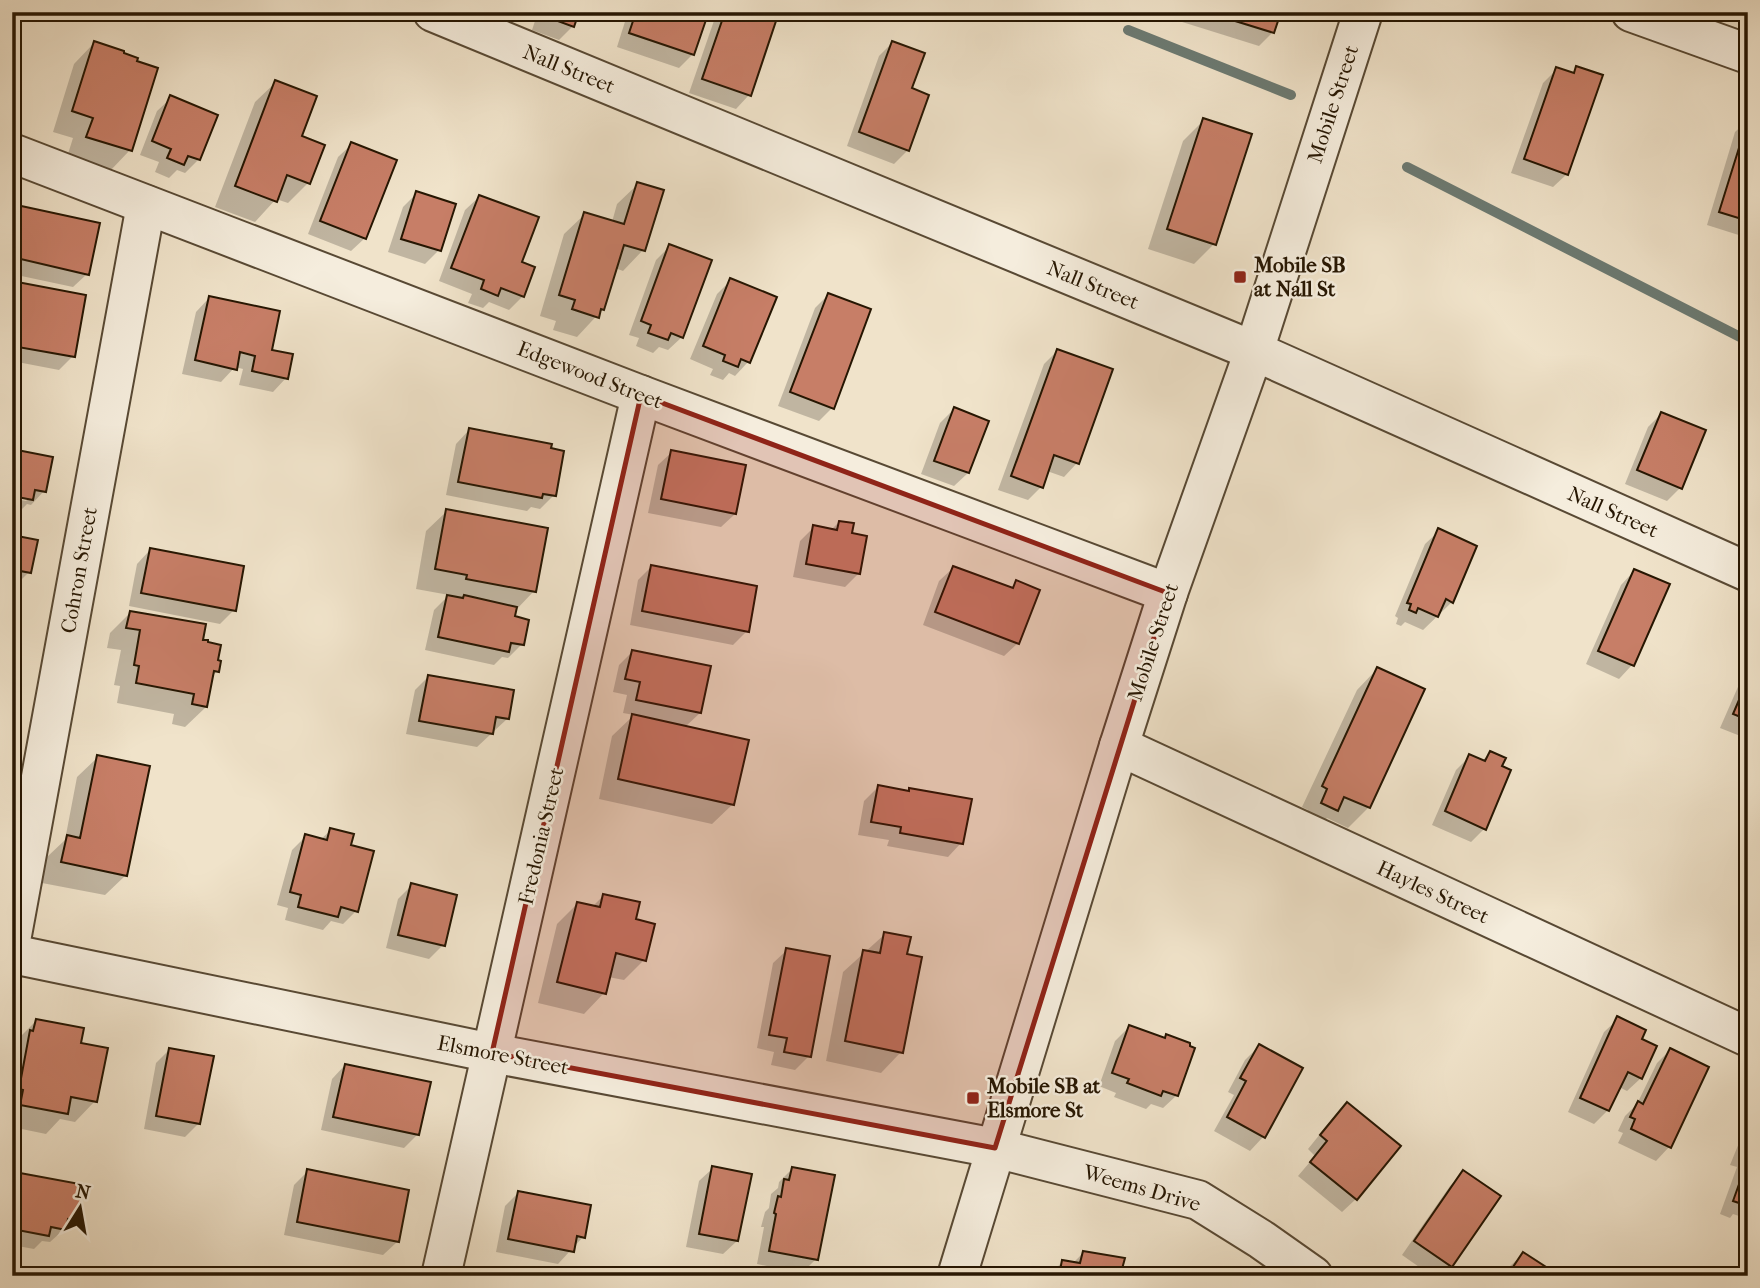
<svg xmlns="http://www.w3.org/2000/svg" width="1760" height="1288" font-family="'IM FELL French Canon',serif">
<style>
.shadow{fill:#0003}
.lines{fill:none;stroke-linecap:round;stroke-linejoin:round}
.stream{stroke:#6c7a72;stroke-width:10}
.building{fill:#c77e67;stroke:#261602;stroke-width:2}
.minor-casing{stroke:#584934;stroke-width:42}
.tertiary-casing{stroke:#584934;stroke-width:42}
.minor{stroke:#f5eddd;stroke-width:38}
.tertiary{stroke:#f5eddd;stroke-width:38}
.marked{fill:#8f2418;fill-opacity:0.2;stroke:#8f2418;stroke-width:5;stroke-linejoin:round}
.poi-dot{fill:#8f2418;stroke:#f5eddd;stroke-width:2.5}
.labels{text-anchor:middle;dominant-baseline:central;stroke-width:5;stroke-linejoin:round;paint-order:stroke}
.street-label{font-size:21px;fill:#261602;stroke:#f5eddd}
.poi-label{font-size:21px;font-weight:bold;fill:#261602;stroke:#f5eddd;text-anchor:start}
</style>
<rect width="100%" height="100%" fill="#f0e3ca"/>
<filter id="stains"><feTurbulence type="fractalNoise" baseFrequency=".00286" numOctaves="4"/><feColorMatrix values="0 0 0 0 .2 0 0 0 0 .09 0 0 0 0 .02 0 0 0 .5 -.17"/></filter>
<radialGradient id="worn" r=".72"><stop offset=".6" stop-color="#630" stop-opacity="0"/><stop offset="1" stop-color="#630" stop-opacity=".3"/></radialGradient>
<g class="shadow">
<polygon points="538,12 578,12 573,26 559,40 532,30"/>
<polygon points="628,12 686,12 693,54 679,68 617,47"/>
<polygon points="717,12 777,12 749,95 736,109 689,93"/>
<polygon points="1182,12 1279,12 1273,32 1259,46 1179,21"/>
<polygon points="94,43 130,150 110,171 67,157 73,138 53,132 74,64"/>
<polygon points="892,43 910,89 908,150 894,164 847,146 879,56"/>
<polygon points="1577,68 1567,174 1553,187 1511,173 1543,83 1557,69 1571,74"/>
<polygon points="276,82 300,137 308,183 288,203 276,199 255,222 215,207 255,102"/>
<polygon points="171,98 199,159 185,173 177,170 169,178 155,172 159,162 140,155 157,111"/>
<polygon points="1204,120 1214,244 1194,264 1148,249 1183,141"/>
<polygon points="1748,120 1748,238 1707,225 1735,132"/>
<polygon points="352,144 365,238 351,251 308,234 338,157"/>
<polygon points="638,184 643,250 623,271 615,268 603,309 577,337 553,330 556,321 540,316 564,234 585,214 612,222 617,204"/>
<polygon points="417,193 439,250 425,264 388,252 403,207"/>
<polygon points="479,197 520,263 523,296 509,310 489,302 483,308 468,303 472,294 439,281 465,210"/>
<polygon points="12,206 87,274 73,287 12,274"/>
<polygon points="670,246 682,337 668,350 659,347 653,353 636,346 639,338 629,335 656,260"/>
<polygon points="730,281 748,362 735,376 729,373 723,380 710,375 713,369 690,359 717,294"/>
<polygon points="12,283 73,356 59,370 12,361"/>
<polygon points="828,295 832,408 819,421 778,406 815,308"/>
<polygon points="209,298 270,351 286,378 273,392 239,385 243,369 235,367 221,382 182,374 196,312"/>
<polygon points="1057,351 1077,463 1064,477 1047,471 1041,487 1028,500 998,490 1044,364"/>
<polygon points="954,409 968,473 954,486 921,474 940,423"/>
<polygon points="1661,414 1680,488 1667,501 1625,484 1648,427"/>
<polygon points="469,430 549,450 554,495 540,509 531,507 527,511 446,495 456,444"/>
<polygon points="12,451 44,491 31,505 27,504 18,513 12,512 12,498 26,501 29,498"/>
<polygon points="672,452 735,514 721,527 648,513 658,465"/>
<polygon points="447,511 534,591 515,611 513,618 522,644 508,658 502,657 494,665 425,650 434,610 449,595 416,589 426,531"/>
<polygon points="839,522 850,535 859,573 845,587 793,577 800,541 814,527 831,530"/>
<polygon points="1439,531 1452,602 1423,630 1405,622 1401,626 1396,624 1398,618 1395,616 1425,544"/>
<polygon points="12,536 29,572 15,586 12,585"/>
<polygon points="150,550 234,610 220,624 129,606 137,564"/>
<polygon points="651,567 747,631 733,645 630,625 638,580"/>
<polygon points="953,568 1010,589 1016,582 1018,643 1004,656 923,625 939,581"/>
<polygon points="1634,571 1632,665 1619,679 1586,664 1621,585"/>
<polygon points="130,613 201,641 216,661 217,671 211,678 206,707 185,727 172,724 174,714 117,703 120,686 114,685 121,650 107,648 110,633"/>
<polygon points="632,652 700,713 685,727 733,804 712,824 599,799 612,736 634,715 623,713 627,695 613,692 619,665"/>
<polygon points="1748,664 1748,739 1720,728"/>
<polygon points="1377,669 1423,690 1369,807 1348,828 1327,818 1316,830 1302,824 1308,810 1302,807 1357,690"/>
<polygon points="428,677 507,719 477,747 406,734 415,690"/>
<polygon points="1490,753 1484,829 1471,842 1432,825 1456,770 1470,756 1481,762"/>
<polygon points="98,757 126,875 105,895 42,883 47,857 65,840 77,777"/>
<polygon points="878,787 907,793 910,790 961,843 948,857 887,846 889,840 858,835 864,801"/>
<polygon points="331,830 349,846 356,911 343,924 331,921 323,930 285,920 288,908 277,905 292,850 306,836 320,840"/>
<polygon points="412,885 443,945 429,959 386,948 398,899"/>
<polygon points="604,895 634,921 644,960 624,980 608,977 604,993 584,1014 538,1003 557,924 577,904 592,907"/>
<polygon points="885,934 905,956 901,1052 881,1073 826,1061 843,972"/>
<polygon points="787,950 809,1056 795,1070 771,1065 774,1052 757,1048 773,963"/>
<polygon points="1618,1019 1639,1040 1641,1078 1627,1091 1619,1087 1608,1110 1594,1124 1568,1112 1604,1032"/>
<polygon points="36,1021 79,1044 95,1101 75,1122 60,1119 46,1134 12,1127 12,1050 15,1048 16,1041"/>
<polygon points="1129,1027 1163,1040 1166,1036 1177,1095 1163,1108 1151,1104 1146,1109 1114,1097 1116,1093 1099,1086 1115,1041"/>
<polygon points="1259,1046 1263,1137 1250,1151 1214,1131 1234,1095 1228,1092 1245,1060"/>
<polygon points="170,1049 199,1123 185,1137 144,1129 156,1063"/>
<polygon points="1670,1050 1669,1147 1656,1161 1618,1143 1623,1133 1618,1131 1625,1116 1637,1104 1657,1063"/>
<polygon points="345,1065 418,1134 404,1148 321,1130 332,1079"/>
<polygon points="1347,1104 1356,1199 1342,1212 1298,1176 1315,1156 1308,1149 1333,1118"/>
<polygon points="1748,1134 1748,1219 1733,1214 1730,1218 1720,1214 1737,1167 1730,1165 1739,1143"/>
<polygon points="713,1168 737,1241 723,1254 686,1247 699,1181"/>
<polygon points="792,1169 816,1259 802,1273 757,1264 764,1227 761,1227 765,1212 769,1208 771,1194 778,1188 779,1182"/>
<polygon points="308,1171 397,1242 383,1255 284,1235 294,1185"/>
<polygon points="1463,1173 1451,1266 1440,1276 1432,1276 1402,1255 1450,1186"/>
<polygon points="21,1175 77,1220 63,1233 60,1233 50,1242 42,1241 34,1249 12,1245 12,1184"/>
<polygon points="518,1193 583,1237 558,1264 496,1252 505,1206"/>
<polygon points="1083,1253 1120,1271 1140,1276 1049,1276 1062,1262 1072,1264"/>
<polygon points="1523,1254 1557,1276 1504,1276 1509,1267"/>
</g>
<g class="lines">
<g class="stream">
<polyline points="1128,30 1291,95"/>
<polyline points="1407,167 1748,341"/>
</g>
</g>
<g class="building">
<polygon points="546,12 579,12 574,27 544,16"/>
<polygon points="636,12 691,12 707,17 694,55 629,33"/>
<polygon points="725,12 779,12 751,96 702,79"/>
<polygon points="1206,12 1281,12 1274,33"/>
<polygon points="94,41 124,51 124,53 138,58 137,61 158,68 132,151 86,137 93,118 72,111"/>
<polygon points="892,41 925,53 912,88 929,95 909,151 859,132"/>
<polygon points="1576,66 1603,75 1568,175 1524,159 1556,67 1574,73"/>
<polygon points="275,80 317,96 302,136 325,145 310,184 287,175 277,202 235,186"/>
<polygon points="170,95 218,115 200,160 188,156 184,165 167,158 171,149 152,141"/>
<polygon points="1203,118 1252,134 1216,245 1167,229"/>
<polygon points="1748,119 1748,221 1719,212"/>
<polygon points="351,142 397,160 366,239 320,221"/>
<polygon points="637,182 664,190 645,251 624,245 604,310 601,309 599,318 572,309 575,300 559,295 584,212 624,224"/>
<polygon points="416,191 456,204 441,251 401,239"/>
<polygon points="479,195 539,217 522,262 535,267 524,297 501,288 498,296 481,289 484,280 451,268"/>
<polygon points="12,204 100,223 89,275 12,257"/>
<polygon points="669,244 712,260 683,338 671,333 668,340 648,333 651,325 641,321"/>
<polygon points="730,278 777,297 750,363 741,359 738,367 723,361 725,355 703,346"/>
<polygon points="12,281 86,295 75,357 12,346"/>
<polygon points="828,293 871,309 834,409 790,392"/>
<polygon points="209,296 280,311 272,350 293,354 288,379 252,371 255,356 240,352 237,370 195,360"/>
<polygon points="1057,349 1113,369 1079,464 1054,455 1043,488 1011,476"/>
<polygon points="954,407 989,421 969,473 934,461"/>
<polygon points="1661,412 1706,430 1682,489 1637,470"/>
<polygon points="469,428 552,444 551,448 564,451 556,496 543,494 542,498 458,482"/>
<polygon points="12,449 53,457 46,492 35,490 33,500 12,496"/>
<polygon points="671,450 746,465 736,514 661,499"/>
<polygon points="446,509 548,528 536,592 466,579 467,575 435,569"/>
<polygon points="839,521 854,523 852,533 867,536 860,574 806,564 813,525 837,530"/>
<polygon points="1438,528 1477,546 1453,603 1446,599 1438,617 1418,608 1416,613 1409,610 1411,604 1407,603"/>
<polygon points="12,535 38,540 31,573 20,571 17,582 12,581"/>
<polygon points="150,548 244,566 236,611 141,593"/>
<polygon points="651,565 757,586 749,632 642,611"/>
<polygon points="953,566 1013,588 1016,580 1040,590 1019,644 935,612"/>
<polygon points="1634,569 1670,584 1634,666 1598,651"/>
<polygon points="447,595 463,598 464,595 517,607 515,616 529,620 524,645 511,643 509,652 438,637"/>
<polygon points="130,611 206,624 203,640 208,640 208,642 221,645 218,660 221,661 219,672 214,671 207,707 192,704 194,694 136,683 139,666 134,665 140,630 126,628"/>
<polygon points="632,650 711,666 701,713 636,700 640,682 625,679"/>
<polygon points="1377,667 1425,689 1370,808 1344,797 1338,811 1336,810 1321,803 1327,789 1322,786"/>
<polygon points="428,675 514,690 509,719 496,717 493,734 419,721"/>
<polygon points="1748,679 1748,720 1733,714"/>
<polygon points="632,714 749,740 734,805 618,779"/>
<polygon points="1490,751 1506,758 1502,766 1511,770 1486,830 1445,811 1469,754 1485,761"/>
<polygon points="97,755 150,766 127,876 61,862 67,835 80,838"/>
<polygon points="878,785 909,791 909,788 972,799 963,844 900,833 901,827 871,822"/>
<polygon points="330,828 354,834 351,845 374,851 358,912 341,907 338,917 298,907 301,895 290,892 305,834 327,840"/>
<polygon points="411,883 457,895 445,946 398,935"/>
<polygon points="603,894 640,902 636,919 655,924 646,961 616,953 606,994 557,982 577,902 600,907"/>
<polygon points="884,932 911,937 907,954 922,957 903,1053 845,1041 863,950 880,953"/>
<polygon points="786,948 830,956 811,1057 784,1052 787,1038 769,1035"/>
<polygon points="1617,1016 1646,1030 1642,1039 1657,1046 1642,1079 1628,1072 1609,1111 1580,1098"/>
<polygon points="36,1019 84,1028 81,1043 108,1048 97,1102 71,1097 68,1114 20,1105 23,1090 19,1089 30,1030 33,1031"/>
<polygon points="1129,1025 1165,1038 1166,1034 1190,1043 1190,1046 1195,1048 1178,1096 1163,1091 1161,1096 1127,1083 1129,1079 1112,1073"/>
<polygon points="1259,1044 1303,1068 1265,1138 1227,1117 1246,1081 1240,1078"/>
<polygon points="169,1048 214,1056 200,1124 156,1116"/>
<polygon points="1670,1048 1709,1067 1671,1148 1631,1129 1635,1119 1630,1117 1638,1101 1643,1104"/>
<polygon points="345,1064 431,1082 419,1135 333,1117"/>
<polygon points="1347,1102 1401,1146 1357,1200 1310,1162 1327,1141 1320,1135"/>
<polygon points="1748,1159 1748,1201 1746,1201 1745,1205 1733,1201"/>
<polygon points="712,1166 752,1174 738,1241 699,1234"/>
<polygon points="792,1167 835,1175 818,1260 769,1251 776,1214 774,1213 778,1196 781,1197 784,1179 789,1180"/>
<polygon points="307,1169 409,1190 399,1242 297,1222"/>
<polygon points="1463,1170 1501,1196 1452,1267 1414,1241"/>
<polygon points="20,1173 85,1185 78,1221 68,1219 66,1230 51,1227 49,1236 12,1229 12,1216"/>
<polygon points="518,1191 591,1205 585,1238 577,1236 574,1252 508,1239"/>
<polygon points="1083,1251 1125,1258 1122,1269 1142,1272 1142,1276 1059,1276 1062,1260 1080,1263"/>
<polygon points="1523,1252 1560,1276 1507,1276"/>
</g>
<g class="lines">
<g class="minor-casing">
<g id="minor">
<polyline points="433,12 1254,351 1748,572"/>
<polyline points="1631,12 1748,54"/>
<polyline points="12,153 641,395 1168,593"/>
<polyline points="1119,746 1748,1037"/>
<polyline points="12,935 146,205"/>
<polyline points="12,954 492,1053 995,1148 1198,1200 1262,1240 1313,1276"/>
<polyline points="441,1276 641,395"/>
</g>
</g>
<g class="tertiary-casing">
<polyline id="tertiary" points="957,1276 1119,746 1168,593 1254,351 1363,12"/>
</g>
<use href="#minor" class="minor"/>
<use href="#tertiary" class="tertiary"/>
</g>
<path class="marked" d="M 641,395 L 1168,593 L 995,1148 L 492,1053 Z"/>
<g class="poi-dot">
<rect x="1233" y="270" width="14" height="14" rx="3.5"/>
<rect x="966" y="1091" width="14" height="14" rx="3.5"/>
</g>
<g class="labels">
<g class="street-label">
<text transform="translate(569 69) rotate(22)">Nall Street</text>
<text transform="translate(1333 104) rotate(-72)">Mobile Street</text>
<text transform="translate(1093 285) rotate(22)">Nall Street</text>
<text transform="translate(590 375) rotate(21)">Edgewood Street</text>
<text transform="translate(1613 512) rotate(24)">Nall Street</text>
<text transform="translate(79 570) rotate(-80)">Cohron Street</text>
<text transform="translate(1153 642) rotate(-72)">Mobile Street</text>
<text transform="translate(541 836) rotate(-77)">Fredonia Street</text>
<text transform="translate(1433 892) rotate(25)">Hayles Street</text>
<text transform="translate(503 1055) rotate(11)">Elsmore Street</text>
<text transform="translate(1142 1188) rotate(16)">Weems Drive</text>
</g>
<g class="poi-label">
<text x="1254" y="265">Mobile SB<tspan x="1254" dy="24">at Nall St</tspan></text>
<text x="987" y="1086">Mobile SB at<tspan x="987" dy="24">Elsmore St</tspan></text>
</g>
</g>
<rect width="1760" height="1288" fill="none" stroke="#f0e3ca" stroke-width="42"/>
<rect x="14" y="14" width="1732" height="1260" fill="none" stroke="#261602" stroke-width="3.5"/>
<rect x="21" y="21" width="1718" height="1246" fill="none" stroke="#261602" stroke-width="2"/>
<g transform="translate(80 1208) rotate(11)" stroke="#f5eddd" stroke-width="5" paint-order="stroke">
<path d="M0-5L12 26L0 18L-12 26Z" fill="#261602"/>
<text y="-10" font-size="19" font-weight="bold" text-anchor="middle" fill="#261602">N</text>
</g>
<rect width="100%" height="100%" filter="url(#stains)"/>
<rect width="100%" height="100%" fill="url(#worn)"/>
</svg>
